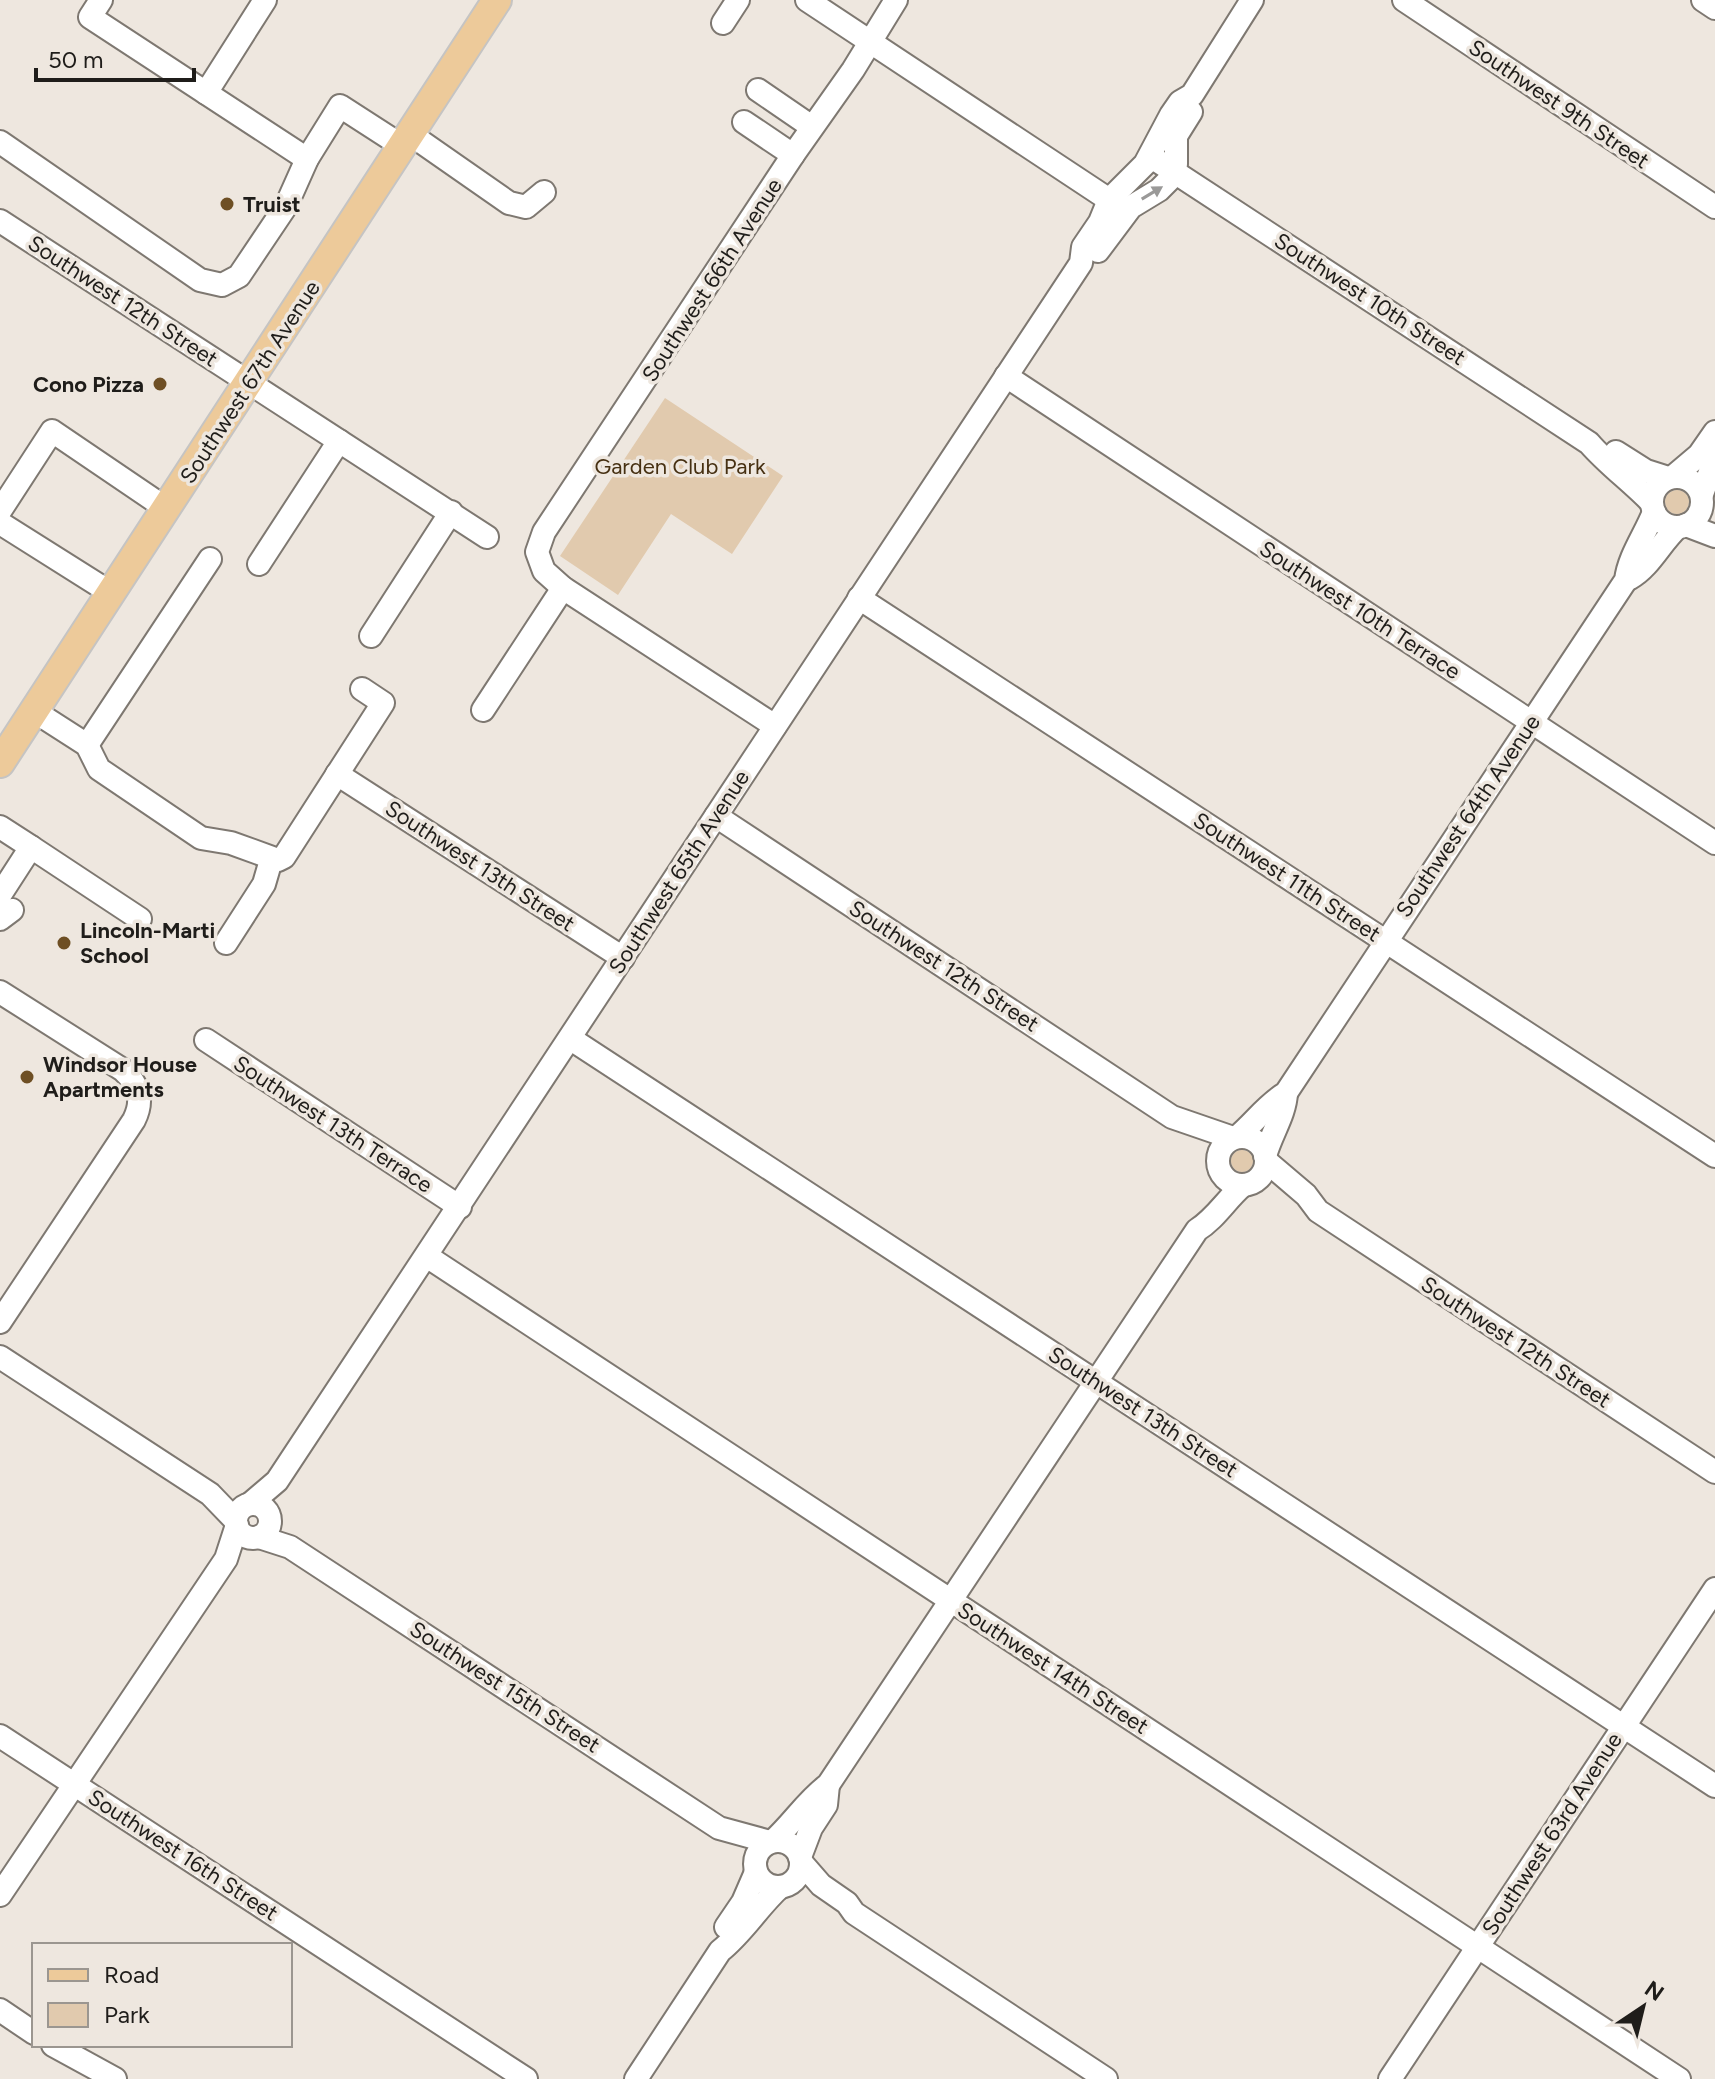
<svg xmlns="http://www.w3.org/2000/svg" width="1715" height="2079" font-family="Figtree,sans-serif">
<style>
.green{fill:#e1caae}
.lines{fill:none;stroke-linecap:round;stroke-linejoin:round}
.minor-casing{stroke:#7e7871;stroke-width:26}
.major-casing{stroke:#c5c4c3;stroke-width:32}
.minor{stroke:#fff;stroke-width:22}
.major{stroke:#edca9a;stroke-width:28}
.oneway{fill:#9a9998}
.poi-dot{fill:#6e4f24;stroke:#eee7df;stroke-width:3}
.labels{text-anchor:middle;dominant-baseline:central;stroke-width:7;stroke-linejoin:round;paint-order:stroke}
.street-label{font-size:22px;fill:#1f1d1a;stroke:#eee7df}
.poi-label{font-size:22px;font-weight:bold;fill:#1f1d1a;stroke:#eee7df;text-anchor:start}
.park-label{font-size:22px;fill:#463012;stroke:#eee7df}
</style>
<rect width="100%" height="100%" fill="#eee7df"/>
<g class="green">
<polygon points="665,398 783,476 732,554 671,514 618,595 560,556"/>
<circle cx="1677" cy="502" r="12"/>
<circle cx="1242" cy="1161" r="11"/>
</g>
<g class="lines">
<g class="minor-casing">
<g id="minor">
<polyline points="101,0 90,17 307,159"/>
<polyline points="807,0 1126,211"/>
<polyline points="1404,0 1715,207"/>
<polyline points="1703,0 1715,8"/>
<polyline points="723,23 738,0"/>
<polyline points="758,90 812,127"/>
<polyline points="206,93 265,0"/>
<polyline points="744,122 793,155"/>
<polyline points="410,134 509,203 526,207 544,192"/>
<polyline points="0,142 200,280 222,285 239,276 286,206 307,159 340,106 402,146"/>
<path d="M 1150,156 L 1589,443 C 1608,465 1632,482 1652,503"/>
<polyline points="0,221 487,537"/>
<polyline points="1098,251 1131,207 1159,190 1170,179 1176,164 1176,136 1191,112"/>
<polyline points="1006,376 1715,843"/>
<polyline points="1616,452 1646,471 1668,478"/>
<circle cx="1677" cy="502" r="25"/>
<polyline points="1673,477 1699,455 1715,432"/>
<polyline points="1702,494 1715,458"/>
<polyline points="0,511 52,431 167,509"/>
<polyline points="0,523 111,593"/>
<polyline points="1686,525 1715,536"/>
<polyline points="259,564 339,441"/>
<path d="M 1630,578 C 1650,567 1661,542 1678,527"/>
<polyline points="859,598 1715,1156"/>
<polyline points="371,636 451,512"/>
<polyline points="483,710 563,588"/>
<polyline points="34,711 87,745 99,769 201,838 231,843 278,860 284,857 383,703 362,689"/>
<polyline points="775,726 563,588 544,571 537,552 544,532 793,155 853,70 896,0"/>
<polyline points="87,745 210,559"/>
<polyline points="337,774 623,958"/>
<polyline points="716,816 1172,1117 1233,1138"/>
<polyline points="0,827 31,847"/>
<polyline points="0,895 31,847 140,919"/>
<polyline points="0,919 12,910"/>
<polyline points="226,943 264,884 271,860"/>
<path d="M 0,992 L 123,1070 C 139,1085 144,1100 134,1120 L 0,1322"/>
<polyline points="571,1039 1715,1786"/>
<polyline points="206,1040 460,1207"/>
<circle cx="1242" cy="1161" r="24"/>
<path d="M 1237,1137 C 1254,1123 1267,1104 1286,1093 L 1626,580 C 1629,556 1645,535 1654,512"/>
<path d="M 1265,1156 C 1271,1134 1285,1115 1286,1093"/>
<polyline points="1266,1161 1306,1195 1318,1211 1715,1472"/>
<polyline points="428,1257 1679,2079"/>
<polyline points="0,1357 210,1494 236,1521"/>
<polyline points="250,1504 277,1481 1081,263 1083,247 1100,222 1109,200 1145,164 1171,115 1180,102 1192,95 1252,0"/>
<circle cx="253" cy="1521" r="17"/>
<polyline points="259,1537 290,1547 719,1828 770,1842"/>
<polyline points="0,1736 526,2079"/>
<circle cx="778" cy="1864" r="23"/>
<path d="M 773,1841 C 793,1823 808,1799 828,1785 L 1197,1230 C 1215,1219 1226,1200 1242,1186"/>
<polyline points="800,1857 811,1828 826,1805 828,1785"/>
<polyline points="801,1862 821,1885 847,1903 854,1913 1106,2079"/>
<polyline points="0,1895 226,1559 237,1525"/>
<polyline points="726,1927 743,1902 756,1872"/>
<polyline points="0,2010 34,2033"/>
<polyline points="53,2045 115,2079"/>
<path d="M 636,2079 L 720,1951 C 743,1933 758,1907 780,1887"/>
<polyline points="1390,2079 1715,1589"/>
</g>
</g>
<g class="major-casing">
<polyline id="major" points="0,763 497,0"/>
</g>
<use href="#minor" class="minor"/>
<use href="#major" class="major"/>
</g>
<defs><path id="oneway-solid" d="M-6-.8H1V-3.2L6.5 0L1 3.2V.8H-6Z" transform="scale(2)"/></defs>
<use class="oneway" href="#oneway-solid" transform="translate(1152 193) rotate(-31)"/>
<g class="poi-dot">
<circle cx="227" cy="204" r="8"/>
<circle cx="160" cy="384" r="8"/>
<circle cx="64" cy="943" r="8"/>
<circle cx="27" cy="1077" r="8"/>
</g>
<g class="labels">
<g class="street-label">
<text transform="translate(1559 104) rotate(34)">Southwest 9th Street</text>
<text transform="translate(712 280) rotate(-57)">Southwest 66th Avenue</text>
<text transform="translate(1370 299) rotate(33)">Southwest 10th Street</text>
<text transform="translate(123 301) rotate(33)">Southwest 12th Street</text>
<text transform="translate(250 382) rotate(-57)">Southwest 67th Avenue</text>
<text transform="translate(1360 610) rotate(33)">Southwest 10th Terrace</text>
<text transform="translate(1468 816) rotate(-56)">Southwest 64th Avenue</text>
<text transform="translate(480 866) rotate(33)">Southwest 13th Street</text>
<text transform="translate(679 872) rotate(-57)">Southwest 65th Avenue</text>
<text transform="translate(1287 877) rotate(33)">Southwest 11th Street</text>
<text transform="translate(944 966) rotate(33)">Southwest 12th Street</text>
<text transform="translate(333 1124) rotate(33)">Southwest 13th Terrace</text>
<text transform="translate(1516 1342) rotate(33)">Southwest 12th Street</text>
<text transform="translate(1143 1412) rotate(33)">Southwest 13th Street</text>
<text transform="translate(1053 1668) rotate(33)">Southwest 14th Street</text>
<text transform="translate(505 1687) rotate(33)">Southwest 15th Street</text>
<text transform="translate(1552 1834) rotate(-57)">Southwest 63rd Avenue</text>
<text transform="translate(183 1855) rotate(33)">Southwest 16th Street</text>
</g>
<g class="poi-label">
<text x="243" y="204">Truist</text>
<text x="144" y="384" text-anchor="end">Cono Pizza</text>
<text x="80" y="930">Lincoln-Marti<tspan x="80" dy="25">School</tspan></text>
<text x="43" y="1064">Windsor House<tspan x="43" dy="25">Apartments</tspan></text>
</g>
<g class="park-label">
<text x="680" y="466">Garden Club Park</text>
</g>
</g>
<rect x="32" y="1943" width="260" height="104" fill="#eee7df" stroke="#9b9690" stroke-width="2"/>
<rect x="48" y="1969" width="40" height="12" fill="#edca9a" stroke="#9b9690" stroke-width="2"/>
<text x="104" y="1983" font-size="24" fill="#1f1d1a">Road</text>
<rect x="48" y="2003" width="40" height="24" fill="#e1caae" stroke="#9b9690" stroke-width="2"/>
<text x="104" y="2023" font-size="24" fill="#1f1d1a">Park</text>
<g transform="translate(1643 2007) rotate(35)" stroke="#eee7df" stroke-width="6" paint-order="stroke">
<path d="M0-6L14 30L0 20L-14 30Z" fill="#1f1d1a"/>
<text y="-12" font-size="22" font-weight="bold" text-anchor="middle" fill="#1f1d1a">N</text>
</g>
<path d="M36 68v12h158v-12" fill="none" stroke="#1f1d1a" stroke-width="4"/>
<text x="48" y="68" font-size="24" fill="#1f1d1a" stroke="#eee7df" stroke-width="6" paint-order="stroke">50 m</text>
</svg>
